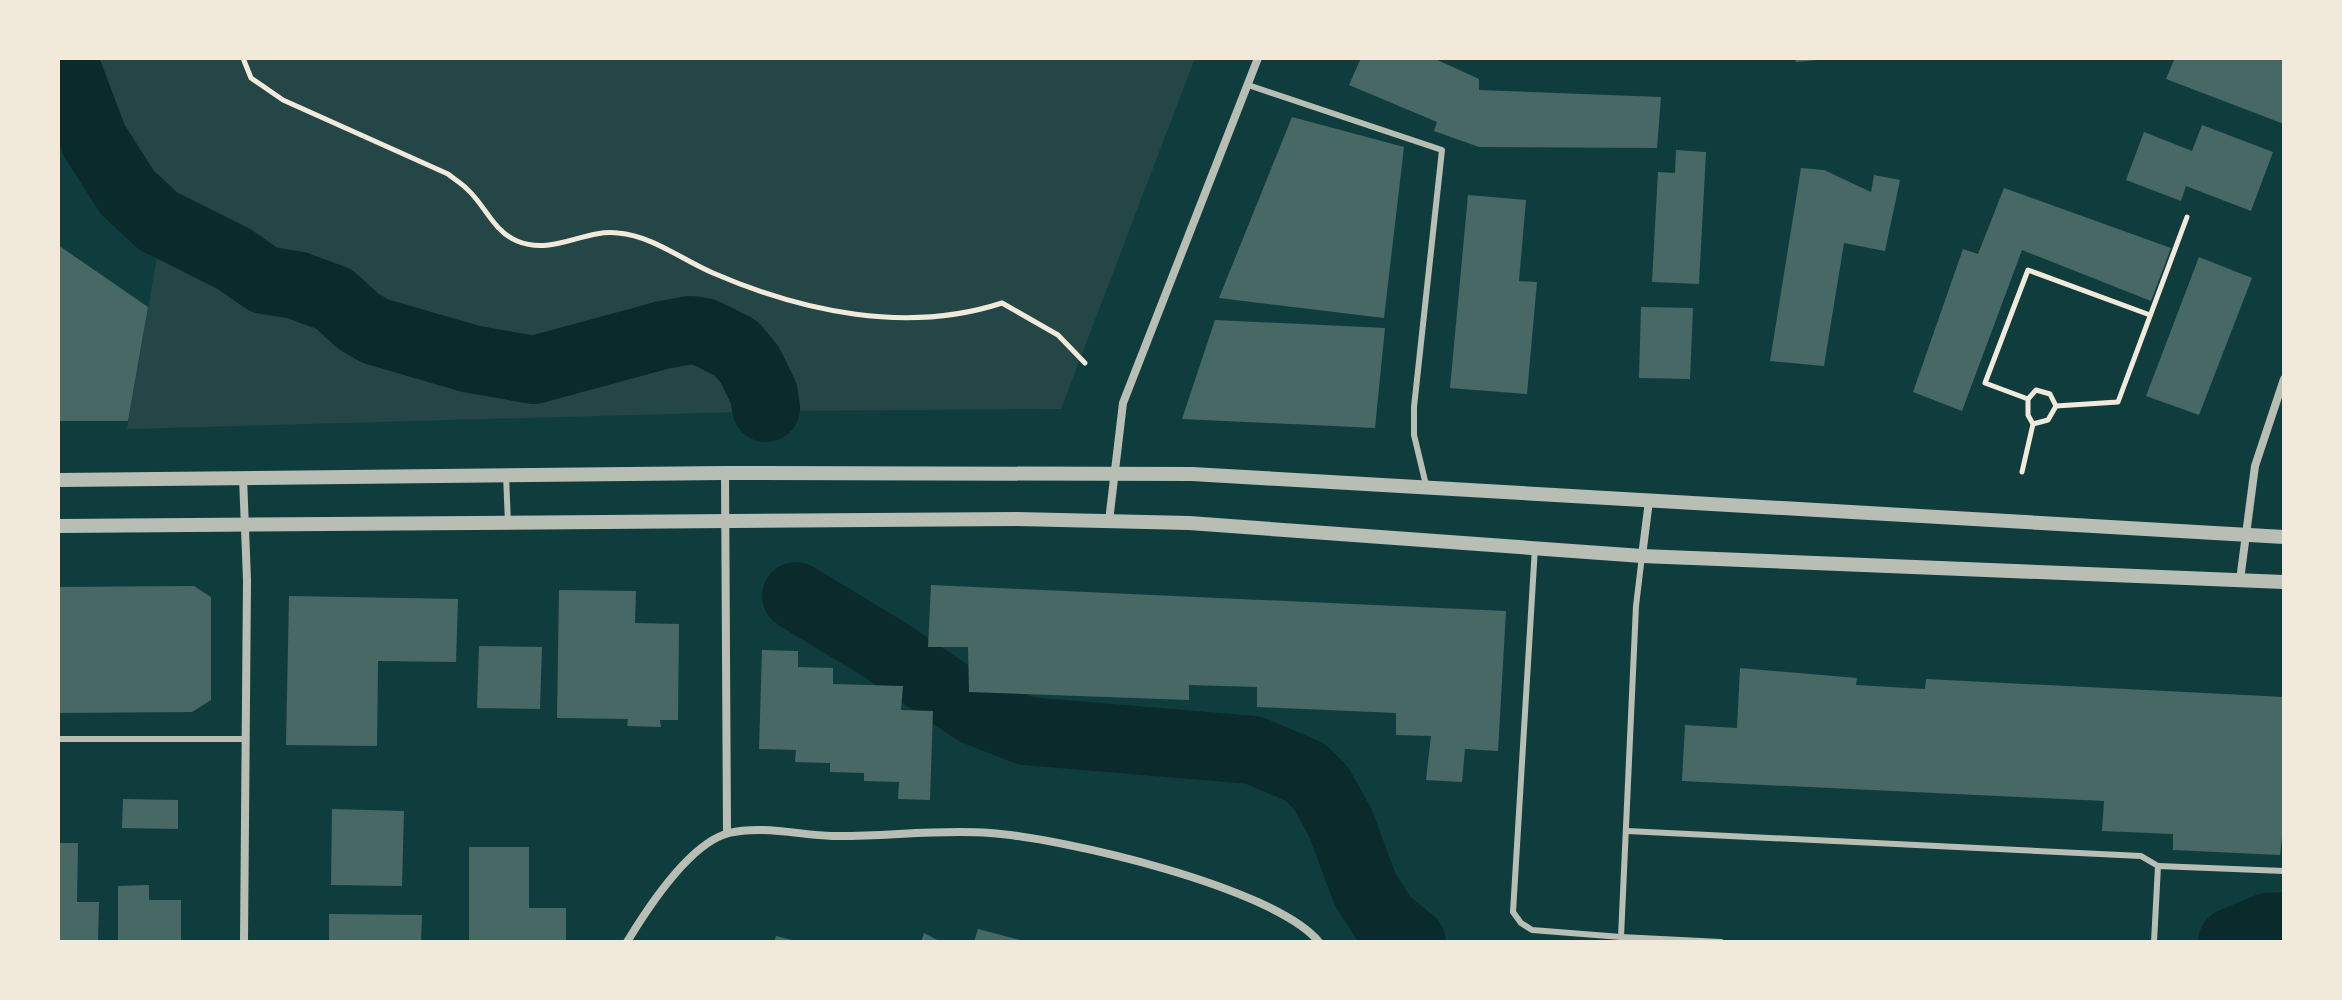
<svg xmlns="http://www.w3.org/2000/svg" width="2342" height="1000" font-family="Rubik,sans-serif">
<style>
.green{fill:#244646}
.lines{fill:none;stroke-linecap:round;stroke-linejoin:round}
.river{stroke:#0a2a2b;stroke-width:68}
.building{fill:#486865}
.path{stroke:#f1e9da;stroke-width:5}
.service{stroke:#b8beb3;stroke-width:6}
.minor{stroke:#b8beb3;stroke-width:8}
.tertiary{stroke:#b8beb3;stroke-width:14}
</style>
<rect width="100%" height="100%" fill="#0f3d3e"/>
<polygon class="green" points="58,58 1195,58 1061,409 775,411 127,429 160,240 129,219 73,109 58,109"/>
<g class="lines">
<g class="river">
<polyline points="63,58 94,140 127,192 158,221 234,259 264,280 296,285 334,299 358,321 375,331 471,359 534,370 663,335 690,330 704,332 736,348 750,365 764,394 766,408"/>
<polyline points="796,596 885,650 975,711 1026,731 1253,750 1305,772 1321,788 1340,822 1365,889 1384,919 1412,942"/>
<polyline points="2232,942 2268,927 2284,926"/>
</g>
</g>
<g class="building">
<polygon points="1361,58 1433,58 1479,79 1479,90 1661,97 1657,148 1479,147 1434,131 1437,122 1349,85"/>
<polygon points="1795,58 1817,58 1817,60 1796,62"/>
<polygon points="2175,58 2284,58 2284,124 2166,79"/>
<polygon points="1292,117 1404,147 1384,318 1219,298"/>
<polygon points="2202,125 2273,152 2251,211 2186,186 2181,201 2126,180 2144,132 2192,151"/>
<polygon points="1676,150 1706,152 1699,284 1652,282 1658,172 1675,173"/>
<polygon points="1801,168 1824,170 1871,192 1874,175 1900,180 1885,251 1844,243 1824,366 1770,361"/>
<polygon points="2004,188 2171,248 2151,301 2022,250 1962,411 1913,392 1963,249 1978,254"/>
<polygon points="1468,195 1526,200 1519,281 1537,282 1527,394 1450,388"/>
<polygon points="58,245 148,307 128,421 58,421"/>
<polygon points="2199,257 2252,278 2199,415 2146,396"/>
<polygon points="1641,307 1693,308 1690,379 1639,378"/>
<polygon points="1215,320 1385,328 1375,428 1182,419"/>
<polygon points="931,585 1506,611 1498,751 1465,749 1462,782 1426,780 1431,736 1396,735 1396,713 1257,707 1257,687 1189,685 1189,700 969,692 968,647 928,647"/>
<polygon points="194,586 211,597 211,700 192,712 58,713 58,587"/>
<polygon points="559,590 636,591 635,623 679,624 678,720 660,720 661,727 627,726 628,719 557,718"/>
<polygon points="289,596 458,599 456,662 378,661 377,746 286,745"/>
<polygon points="479,646 542,647 540,709 477,708"/>
<polygon points="762,650 798,651 798,667 833,668 833,684 903,686 901,710 933,711 930,800 898,799 899,782 864,781 864,773 830,772 830,763 795,762 796,750 759,749"/>
<polygon points="1740,668 1857,678 1856,685 1925,689 1926,679 2284,697 2284,820 2280,855 2173,850 2173,834 2102,831 2104,801 1682,781 1685,725 1737,728"/>
<polygon points="123,799 178,800 178,829 122,828"/>
<polygon points="332,809 404,811 402,886 331,885"/>
<polygon points="58,843 78,843 77,902 99,902 98,942 58,942"/>
<polygon points="469,847 529,847 529,908 566,908 566,942 469,942"/>
<polygon points="149,885 149,900 181,900 181,942 118,942 118,886"/>
<polygon points="329,914 422,915 421,942 329,942"/>
<polygon points="978,929 1024,941 1024,942 974,942"/>
<polygon points="924,933 941,942 921,942"/>
<polygon points="776,936 796,941 796,942 774,942"/>
</g>
<g class="lines">
<g class="path">
<path d="M 243,58 L 251,78 L 283,100 L 448,174 C 454,179 461,183 467,189 C 485,205 493,231 517,241 C 553,256 583,229 618,233 C 653,236 682,260 713,273 C 803,312 907,334 1002,303 L 1058,335 L 1085,363"/>
<polyline points="2028,399 1985,383 2028,270 2150,315"/>
<polyline points="2056,406 2118,402 2187,217"/>
<polyline points="2022,472 2033,424 2028,415 2028,399 2036,390 2050,394 2056,406 2048,420 2033,424"/>
</g>
<g class="service">
<polyline points="1248,85 1442,150 1414,407 1414,435 1426,485"/>
<polyline points="506,475 508,523"/>
<polyline points="1535,547 1513,912 1521,923 1532,930 1621,937"/>
<polyline points="1642,556 1636,606 1621,937 1721,942"/>
<polyline points="58,739 246,739"/>
<polyline points="1627,831 2141,856 2158,866 2154,942"/>
<polyline points="2158,866 2284,871"/>
</g>
<g class="minor">
<polyline points="725,473 727,833"/>
<polyline points="243,477 247,580 244,942"/>
<polyline points="1109,521 1123,403 1258,58"/>
<polyline points="1642,556 1649,501"/>
<polyline points="2240,580 2255,466 2284,379"/>
<path d="M 627,942 C 647,909 690,843 729,833 C 761,825 800,835 832,836 C 884,837 937,829 990,833 C 1062,838 1274,887 1319,942"/>
</g>
<g class="tertiary">
<polyline points="58,480 725,473 1192,474 2284,537"/>
<polyline points="58,526 1017,519 1189,523 1642,556 2284,582"/>
</g>
</g>
<rect width="2342" height="1000" fill="none" stroke="#f1e9da" stroke-width="120"/>
</svg>
